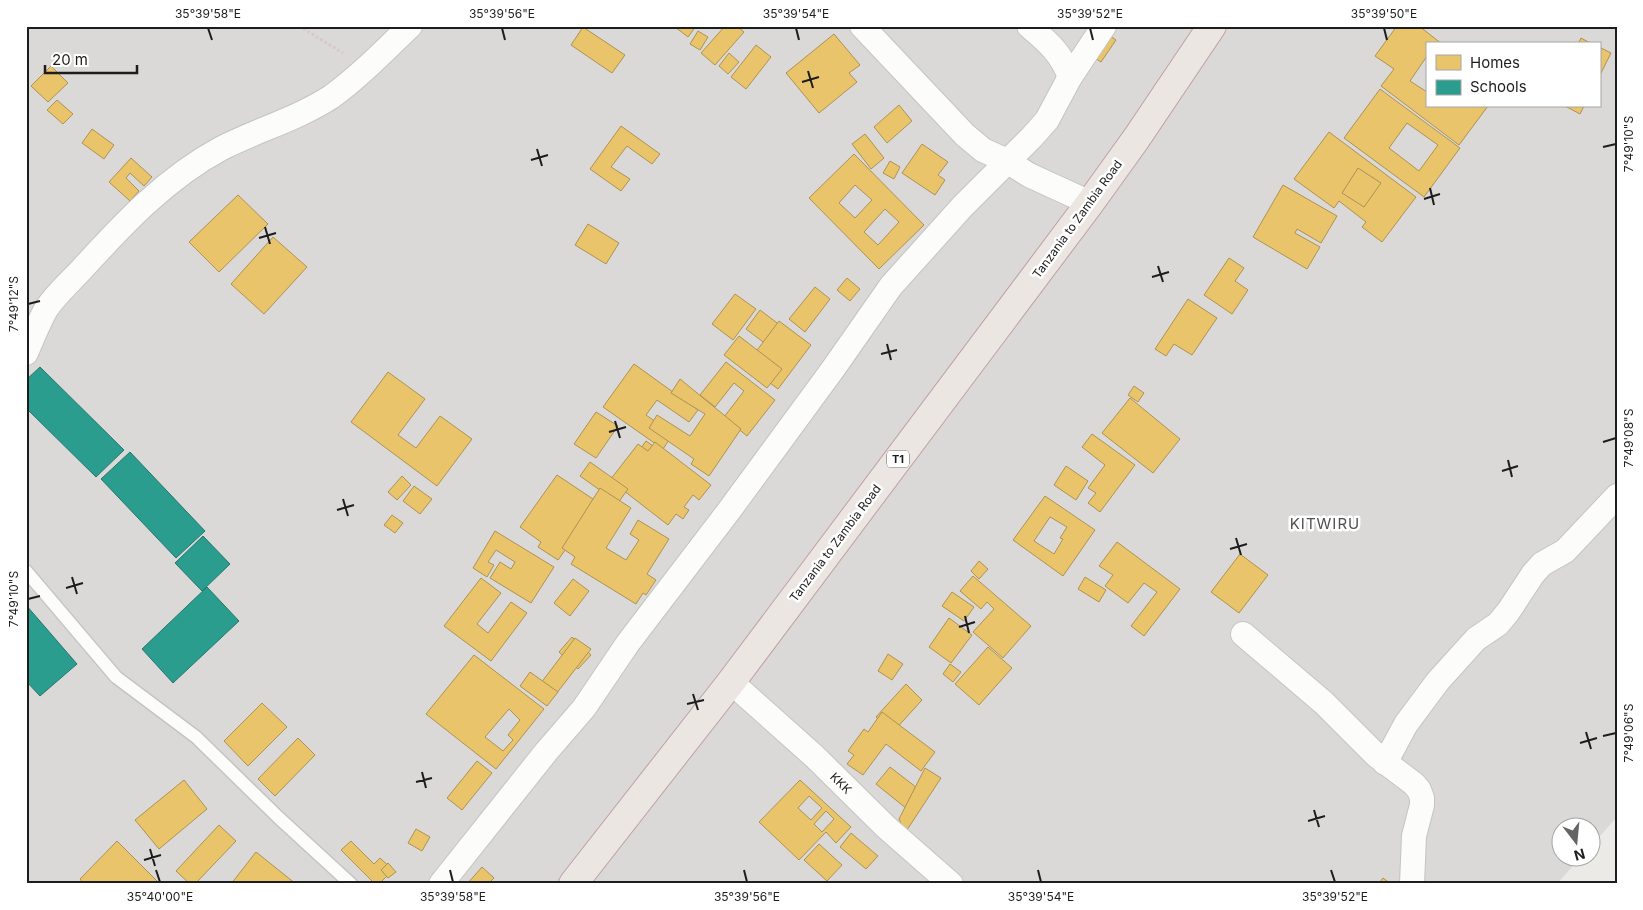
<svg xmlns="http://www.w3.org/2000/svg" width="1643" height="910" font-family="Inter,sans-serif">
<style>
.residential{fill:#dbd9d7;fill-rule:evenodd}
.homes{fill:#e9c46a;stroke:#ac9253;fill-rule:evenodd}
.schools{fill:#2a9d8f;stroke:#26776d}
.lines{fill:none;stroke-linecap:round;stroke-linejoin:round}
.service-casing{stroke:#c4c4c2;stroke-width:15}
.minor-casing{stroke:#c4c4c2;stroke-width:26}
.trunk-casing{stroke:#bf9fa5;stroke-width:30}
.path{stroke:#d5c9c6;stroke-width:3;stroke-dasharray:2.5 2.5;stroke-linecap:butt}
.service{stroke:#fcfcfb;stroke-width:12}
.minor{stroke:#fcfcfb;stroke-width:24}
.trunk{stroke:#ece6e2;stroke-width:28}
.ticks{fill:none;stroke:#1d1d1d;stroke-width:2}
.labels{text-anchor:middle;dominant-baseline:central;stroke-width:5;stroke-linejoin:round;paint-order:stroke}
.shield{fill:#fff;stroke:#616161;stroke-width:1}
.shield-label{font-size:11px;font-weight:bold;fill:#1d1d1d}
.street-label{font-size:12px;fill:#1d1d1d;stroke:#fff}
.quarter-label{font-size:15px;letter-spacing:1px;fill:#505050;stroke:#fff}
.neatline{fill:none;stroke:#1d1d1d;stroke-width:2}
.ticks-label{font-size:12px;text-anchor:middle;fill:#1d1d1d}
</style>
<rect width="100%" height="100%" fill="#eceae6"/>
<path class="residential" d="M 26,26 L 1617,26 L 1617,817 L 1591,846 L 1590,828 L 1560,828 L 1560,858 L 1580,858 L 1557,884 L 26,884 ZM 1427,44 L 1599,44 L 1599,106 L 1427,106 Z"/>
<g class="homes">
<polygon points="676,26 696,26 688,37 675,27"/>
<polygon points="725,26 737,26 744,32 715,65 701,53"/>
<polygon points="1397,26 1419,26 1442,44 1427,44 1427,56 1410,81 1427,92 1427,106 1488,106 1459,145 1381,86 1394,69 1375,56"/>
<polygon points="583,27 625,55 612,73 571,45"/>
<polygon points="1101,30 1116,40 1101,62 1086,52"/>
<polygon points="698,31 708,37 700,50 690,44"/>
<polygon points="834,34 860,65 849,73 857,82 819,113 786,73"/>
<polygon points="1581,38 1592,44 1578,44"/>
<polygon points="756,45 771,57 746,89 731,77"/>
<polygon points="1599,47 1611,53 1599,77"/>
<polygon points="729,53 739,62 728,74 719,66"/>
<polygon points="51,66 68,83 48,102 31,86"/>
<path d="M 1380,89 L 1460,148 L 1424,197 L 1344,138 ZM 1407,123 L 1438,145 L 1419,171 L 1389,148 Z"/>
<polygon points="57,100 73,114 63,124 47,110"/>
<polygon points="899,105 912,121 887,143 874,127"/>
<polygon points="1565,106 1584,106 1580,114"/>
<polygon points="621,126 660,154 652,164 627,146 611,167 630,179 621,191 590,169"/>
<polygon points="92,129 114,145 104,159 82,143"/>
<polygon points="1329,132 1416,197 1382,242 1362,227 1366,222 1339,201 1334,208 1294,179"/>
<polygon points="865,134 884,158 871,169 852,144"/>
<polygon points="922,144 948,162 938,175 945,180 935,195 902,173"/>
<path d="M 854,154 L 924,225 L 879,269 L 809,198 ZM 855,185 L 872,200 L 855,218 L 839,203 ZM 885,209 L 899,222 L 878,245 L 864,232 Z"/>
<polygon points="131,158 152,177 144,186 130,173 126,178 139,191 130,201 109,182"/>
<polygon points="890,161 900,167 894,179 883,173"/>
<polygon points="1358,168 1381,183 1364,207 1342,193"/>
<polygon points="1283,185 1337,216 1321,243 1297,229 1295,233 1320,247 1307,269 1253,237"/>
<polygon points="238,195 268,224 219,272 189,242"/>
<polygon points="588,224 619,243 606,264 575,245"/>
<polygon points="273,237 307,267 264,314 231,284"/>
<polygon points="1229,258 1244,268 1235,281 1248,290 1232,314 1204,295"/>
<polygon points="847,278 860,289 850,301 837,290"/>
<polygon points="815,287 830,299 805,332 789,319"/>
<polygon points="735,294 756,309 733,340 712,324"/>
<polygon points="1188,299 1217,318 1192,355 1174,344 1166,356 1155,349"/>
<polygon points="760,310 801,341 787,360 746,329"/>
<polygon points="779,321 811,345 778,389 746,365"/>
<polygon points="739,336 782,369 767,388 724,355"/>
<polygon points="726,362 775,400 747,436 724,417 744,391 734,383 715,407 700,395"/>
<polygon points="634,364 698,410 689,422 657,400 646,415 673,434 663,449 603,407"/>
<polygon points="388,372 425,399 398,435 416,448 440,416 472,439 437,486 351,422"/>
<polygon points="680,379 741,429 709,476 691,464 694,459 649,428 657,415 690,436 705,414 671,393"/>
<polygon points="1134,386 1144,393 1138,402 1128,395"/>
<polygon points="1130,398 1180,439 1153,473 1102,433"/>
<polygon points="596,412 618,426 596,458 574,444"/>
<polygon points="1092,434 1135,465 1100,512 1088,503 1096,493 1088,488 1105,465 1082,447"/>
<polygon points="646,441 662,452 636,488 620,477"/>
<polygon points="655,442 711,485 699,500 693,495 684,507 689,510 683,519 676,514 668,525 610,480 638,444 648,451"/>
<polygon points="590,462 628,489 618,503 580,476"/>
<polygon points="1066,466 1088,481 1076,500 1054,485"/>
<polygon points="557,475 599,503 558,560 538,547 541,542 520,527"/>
<polygon points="402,476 411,485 397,500 388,492"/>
<polygon points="414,486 432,499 420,514 403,501"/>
<polygon points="600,488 631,508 606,548 626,560 639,540 630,534 638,520 669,539 647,574 656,580 646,595 643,593 636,604 571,564 575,557 562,548"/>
<path d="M 1045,496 L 1095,530 L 1063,576 L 1013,540 ZM 1050,517 L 1067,527 L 1060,538 L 1063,539 L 1054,554 L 1034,541 Z"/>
<polygon points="392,515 403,523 395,533 384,525"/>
<polygon points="495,531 554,567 531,603 490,578 500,562 511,569 515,562 496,550 488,562 494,565 487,577 473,568"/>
<polygon points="1117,542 1180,589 1144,636 1131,626 1157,592 1144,583 1128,603 1105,586 1113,575 1099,566"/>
<polygon points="1240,554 1268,575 1239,613 1211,592"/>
<polygon points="979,561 988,569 979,579 971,571"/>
<polygon points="973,576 1031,626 1003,658 973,632 994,609 987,602 981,609 960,591"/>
<polygon points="1085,577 1106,590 1099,602 1078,589"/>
<polygon points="481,578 501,593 477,624 488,633 511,602 527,613 491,661 444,626"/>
<polygon points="573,579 589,591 570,616 554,603"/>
<polygon points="952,592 974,607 964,621 942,606"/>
<polygon points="949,618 972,635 951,663 929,647"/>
<polygon points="572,637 591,655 578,669 559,652"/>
<polygon points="575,638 591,649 556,694 541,683"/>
<polygon points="988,647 1012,668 979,705 955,684"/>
<polygon points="888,654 903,664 892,680 878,671"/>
<path d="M 474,655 L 544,709 L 496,769 L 426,714 ZM 509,709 L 520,720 L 508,735 L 513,740 L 503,751 L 485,737 Z"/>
<polygon points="950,664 961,672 953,682 943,674"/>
<polygon points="530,672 558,692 547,706 520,686"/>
<polygon points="906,684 922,700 893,732 876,717"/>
<polygon points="262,703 287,727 248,766 224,741"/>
<polygon points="882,712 935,752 921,771 886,744 863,775 847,764 854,755 848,751 864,729 868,732"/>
<polygon points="298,738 315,755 275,796 258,779"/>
<polygon points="477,761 492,773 462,810 447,798"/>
<polygon points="890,767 921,791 907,809 876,784"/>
<polygon points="925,768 941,778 905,833 899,819"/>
<polygon points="184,780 207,809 159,849 135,820"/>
<path d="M 800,780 L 851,827 L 836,843 L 826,832 L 799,860 L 759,822 ZM 809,796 L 822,808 L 811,820 L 798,808 ZM 826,811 L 834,819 L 822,832 L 814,824 Z"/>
<polygon points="219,825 236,841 195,884 190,884 176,871"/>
<polygon points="416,829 430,837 422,851 408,843"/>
<polygon points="851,833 878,856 866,869 840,847"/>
<polygon points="117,841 160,884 84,884 80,879"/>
<polygon points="351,841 374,864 380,858 393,870 379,884 375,884 341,850"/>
<polygon points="819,844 842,865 827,881 804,860"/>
<polygon points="256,852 296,884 231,884"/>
<polygon points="388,863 396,872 388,878 381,870"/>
<polygon points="482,867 494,878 488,884 467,884"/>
<polygon points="1383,878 1391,884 1378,884"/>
</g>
<g class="schools">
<polygon points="40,367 124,450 96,477 26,408 26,380"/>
<polygon points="130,452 205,531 176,558 101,479"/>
<polygon points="203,536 230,564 202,591 175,563"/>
<polygon points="207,587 239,621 173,683 142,649"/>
<polygon points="26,605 77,664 40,696 26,681"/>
</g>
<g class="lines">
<g class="service-casing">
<polyline id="service" points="26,571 116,677 196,737 279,818 351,884"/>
</g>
<g class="minor-casing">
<g id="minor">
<polyline points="862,26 965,135 983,150 1007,161 1029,175 1090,203"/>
<path d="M 1029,26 C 1048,42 1061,53 1070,77"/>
<path d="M 26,353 C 32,339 38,324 45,311 C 53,297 71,281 82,269 C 124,223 166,178 222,148 C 257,130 297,119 331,97 C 360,76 384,51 410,26"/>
<polyline points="1243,634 1324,703 1377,756 1414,784 1419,790 1422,798 1422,805 1414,836 1412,884"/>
<polyline points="731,682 814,756 886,827 951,884"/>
<polyline points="1385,763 1406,724 1438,681 1476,639 1498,624 1508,612 1533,574 1542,564 1565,551 1617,496"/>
<polyline points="441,884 546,752 584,708 628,643 728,512 833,369 891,286 962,207 1032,137 1047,120 1070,77 1104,26"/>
</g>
</g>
<g class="trunk-casing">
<polyline id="trunk" points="573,884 731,682 1090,203 1136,139 1212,26"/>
</g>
<polyline class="path" points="299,26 343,53"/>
<use href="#service" class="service"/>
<use href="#minor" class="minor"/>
<use href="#trunk" class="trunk"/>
</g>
<path class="ticks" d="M 208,28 L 212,40M 502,28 L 505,40M 796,28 L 799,40M 1090,28 L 1093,40M 1384,28 L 1387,40M 808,71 L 813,88M 802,82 L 819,77M 1603,147 L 1616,144M 537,149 L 542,166M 531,160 L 548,155M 1430,188 L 1434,205M 1424,199 L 1440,194M 265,227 L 270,244M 259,238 L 276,233M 1158,266 L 1163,282M 1152,277 L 1169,272M 28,304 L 40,301M 887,344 L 891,360M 881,354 L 897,350M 615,421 L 620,438M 609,432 L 626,427M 1603,442 L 1616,438M 1508,460 L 1512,477M 1502,471 L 1518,466M 343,499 L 348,516M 337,510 L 354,505M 1236,538 L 1241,555M 1230,549 L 1247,544M 72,577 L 77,594M 66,588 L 83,583M 28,599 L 40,596M 965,616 L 969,633M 959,627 L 975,622M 693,694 L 698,710M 687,704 L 704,700M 1586,732 L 1591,749M 1603,736 L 1616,733M 1580,743 L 1597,738M 422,772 L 426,788M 416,782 L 432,778M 1314,810 L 1319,827M 1308,821 L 1325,816M 150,849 L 155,866M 144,860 L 161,855M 156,870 L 160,882M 450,870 L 453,882M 744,870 L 747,882M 1038,870 L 1041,882M 1331,870 L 1335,882"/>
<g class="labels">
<rect class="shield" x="887" y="450.5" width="22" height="17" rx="4"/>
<g class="shield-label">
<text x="898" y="459">T1</text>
</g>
<g class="street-label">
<text transform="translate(1077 219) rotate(-54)">Tanzania to Zambia Road</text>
<text transform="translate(835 543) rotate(-53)">Tanzania to Zambia Road</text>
<text transform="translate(841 783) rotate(45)">KKK</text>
</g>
<g class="quarter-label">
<text x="1325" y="523">KITWIRU</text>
</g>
</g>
<rect width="1643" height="910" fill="none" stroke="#ffffff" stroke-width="55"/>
<rect x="1426" y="42" width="175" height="65" fill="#ffffff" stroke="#a5a5a5"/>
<rect x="1436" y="55" width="25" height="15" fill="#e9c46a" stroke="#a5a5a5"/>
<text x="1470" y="68" font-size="15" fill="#1d1d1d">Homes</text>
<rect x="1436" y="80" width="25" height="15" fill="#2a9d8f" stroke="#a5a5a5"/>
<text x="1470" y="92" font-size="15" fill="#1d1d1d">Schools</text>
<g transform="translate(1576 842) rotate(164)"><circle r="24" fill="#ffffff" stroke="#a5a5a5"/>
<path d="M0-4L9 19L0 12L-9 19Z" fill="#656563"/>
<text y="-8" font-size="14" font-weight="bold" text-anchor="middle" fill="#1d1d1d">N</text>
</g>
<path d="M45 65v8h92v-8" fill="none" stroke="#1d1d1d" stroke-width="2.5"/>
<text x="52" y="65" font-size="15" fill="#1d1d1d" stroke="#ffffff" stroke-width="4" paint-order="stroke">20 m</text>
<rect x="28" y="28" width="1588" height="854" class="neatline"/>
<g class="ticks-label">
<text x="208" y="18">35°39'58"E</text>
<text x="502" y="18">35°39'56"E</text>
<text x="796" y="18">35°39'54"E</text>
<text x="1090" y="18">35°39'52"E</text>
<text x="1384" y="18">35°39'50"E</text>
<text transform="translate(1629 144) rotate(-90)" y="4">7°49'10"S</text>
<text transform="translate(14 304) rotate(-90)" y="4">7°49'12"S</text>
<text transform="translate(1629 438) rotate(-90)" y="4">7°49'08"S</text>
<text transform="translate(14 599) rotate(-90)" y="4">7°49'10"S</text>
<text transform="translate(1629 733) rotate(-90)" y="4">7°49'06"S</text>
<text x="160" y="901">35°40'00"E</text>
<text x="453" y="901">35°39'58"E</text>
<text x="747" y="901">35°39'56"E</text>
<text x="1041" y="901">35°39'54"E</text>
<text x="1335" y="901">35°39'52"E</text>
</g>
</svg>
